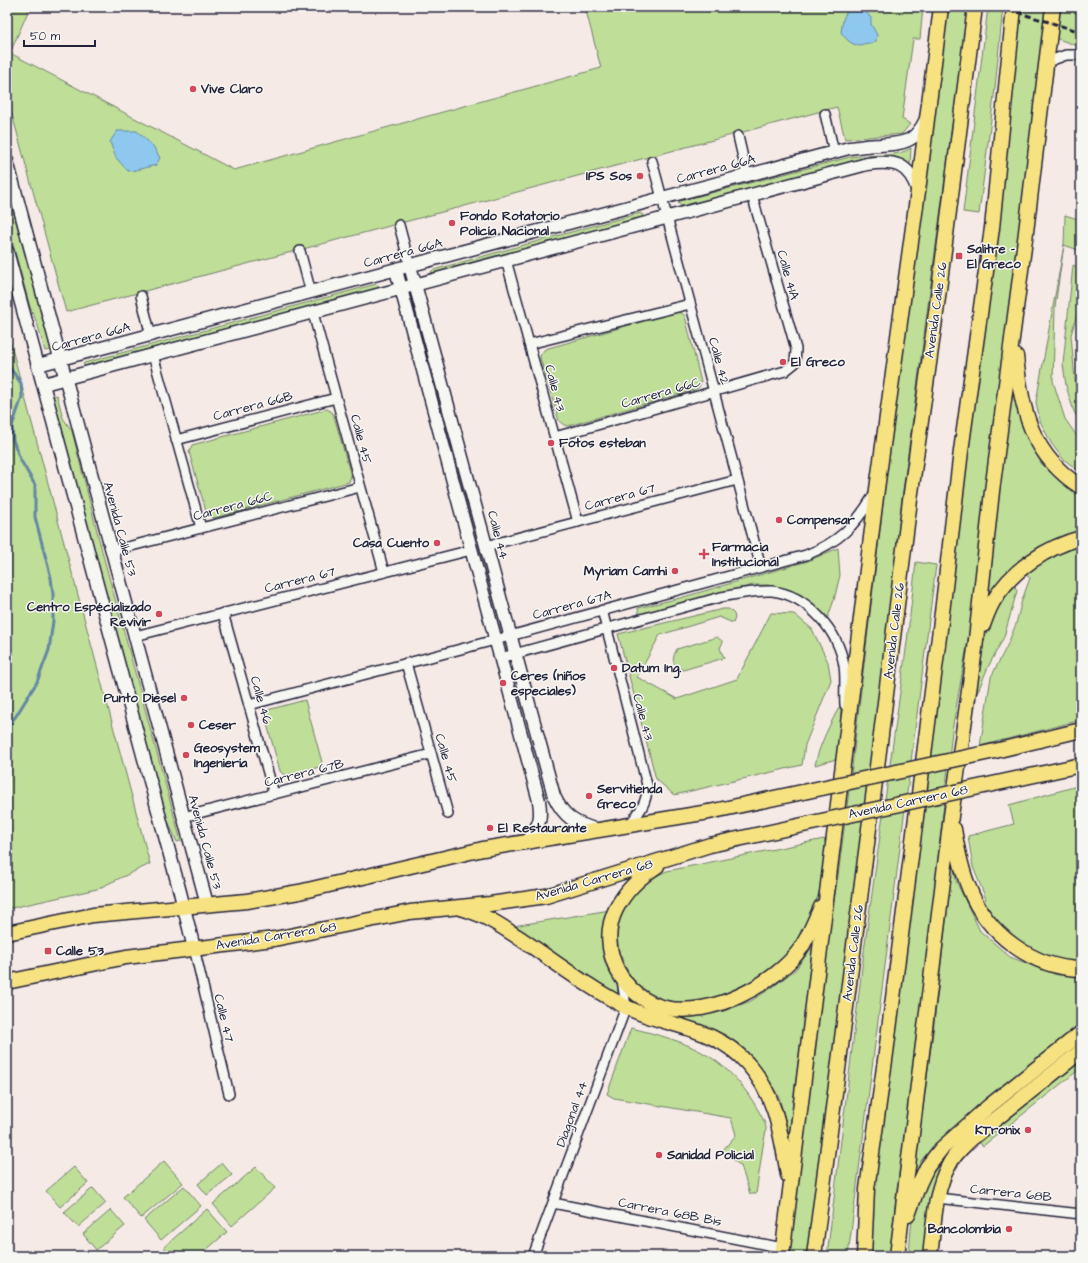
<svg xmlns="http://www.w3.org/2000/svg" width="1088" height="1263" font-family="'Architects Daughter',sans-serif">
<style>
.green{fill:#bfde97;stroke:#708069}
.water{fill:#8ec8ee;stroke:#6386a6}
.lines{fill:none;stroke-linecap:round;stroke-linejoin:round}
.stream{stroke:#6386a6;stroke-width:3}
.street-casing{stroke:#22223b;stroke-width:12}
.secondary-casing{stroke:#22223b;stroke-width:15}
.primary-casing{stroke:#22223b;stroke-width:17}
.street{stroke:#f6f6f2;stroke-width:9}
.secondary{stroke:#f6f6f2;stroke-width:12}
.primary{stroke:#f7e281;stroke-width:14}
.rail{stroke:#22223b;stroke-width:3;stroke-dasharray:6 3;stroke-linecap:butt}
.primary-bridge-casing{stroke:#22223b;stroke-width:17;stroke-linecap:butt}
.primary-bridge{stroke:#f7e281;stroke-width:14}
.poi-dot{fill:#d1495b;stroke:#f6f6f2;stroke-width:1.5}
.labels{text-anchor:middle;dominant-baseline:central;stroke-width:3;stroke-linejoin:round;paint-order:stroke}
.poi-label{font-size:13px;font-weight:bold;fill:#22223b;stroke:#f6f6f2;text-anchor:start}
.street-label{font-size:13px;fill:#22223b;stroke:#f6f6f2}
</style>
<rect width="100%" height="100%" fill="#f6eae7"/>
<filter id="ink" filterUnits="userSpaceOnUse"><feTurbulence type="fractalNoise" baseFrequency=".025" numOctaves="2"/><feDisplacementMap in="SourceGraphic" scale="8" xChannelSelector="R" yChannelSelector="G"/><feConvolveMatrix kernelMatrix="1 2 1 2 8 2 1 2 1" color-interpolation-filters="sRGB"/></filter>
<g filter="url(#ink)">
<g class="green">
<polygon points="7,7 30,7 10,53 234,170 601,68 585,7 923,7 920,39 913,39 902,119 910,124 902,134 845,139 837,107 66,312 7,96"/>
<polygon points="948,7 968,7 901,506 891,603 809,1256 788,1256 823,968 838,876 851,775 892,427"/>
<polygon points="988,7 1003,7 995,88 979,214 963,212"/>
<polygon points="1019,7 1047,7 969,634 952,731 935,886 924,994 896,1196 890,1256 868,1256 873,1181"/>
<polygon points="1060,7 1081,7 1081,47 1055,38"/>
<path d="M 911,148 L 910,166 L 897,158 L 869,158 L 681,206 L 678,203 L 680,201 L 850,157 C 869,154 897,158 911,148 Z"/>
<polygon points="7,189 51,350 45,351 37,323 30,307 7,222"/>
<polygon points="640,213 643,215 642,217 434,274 431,272 433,270"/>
<polygon points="1065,215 1081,220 1081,251 1064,245 1055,307 1053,381 1065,419 1081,442 1081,472 1063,459 1051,443 1040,421 1036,402 1064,245"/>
<polygon points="1073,265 1081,269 1081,300 1071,335 1076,392 1081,394 1081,422 1074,412 1066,386 1063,364"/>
<polygon points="376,284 379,286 378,288 85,366 83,364 84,363"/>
<polygon points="676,312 682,313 685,316 701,382 699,387 694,390 568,426 564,425 559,421 540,358 541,354 545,349"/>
<polygon points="7,330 150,864 97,889 7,909"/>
<polygon points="1013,374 1021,424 1041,463 1058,480 1081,496 1081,533 1065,537 986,604"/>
<polygon points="57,395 63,418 72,431 103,555 181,841 177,842 167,819 53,396"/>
<polygon points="327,409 332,412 334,416 351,476 349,482 214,518 207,515 189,452 192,445"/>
<path d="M 1081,545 L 1081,720 L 980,746 L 991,677 L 1007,646 L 1016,624 L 1022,600 L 1030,578 L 1025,574 C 1044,560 1058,551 1081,545 Z"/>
<polygon points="838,548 840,575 834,600 828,617 804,597 768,585 753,585 639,614 638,608 680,598 808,561"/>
<polygon points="916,562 936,565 848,1256 827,1256 864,951 907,642"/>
<path d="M 1015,586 L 1017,591 L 1004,637 L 988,667 L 976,696 C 980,668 981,636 995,610 C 1000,601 1009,593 1015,586 Z"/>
<polygon points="723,609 729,609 734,614 735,618 733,623 719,617 660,635 637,677 677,699 737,679 771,613 794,614 812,629 828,662 831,680 805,745 802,765 674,795 656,779 618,634"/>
<path d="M 717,637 L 723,642 L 720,648 L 724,658 L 683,670 C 672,666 671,659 677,649 Z"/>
<path d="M 305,700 L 323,766 L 290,775 L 284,775 L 280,771 L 265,717 C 266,713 267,710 271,709 Z"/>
<path d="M 841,704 L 840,737 L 837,759 L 815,765 C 820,743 830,724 841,704 Z"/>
<polygon points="1081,785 1081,964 1040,956 1017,943 980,904 986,899 973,867 968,836 1014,824 1009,805"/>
<polygon points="824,839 826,845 823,878 814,909 797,945 784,963 755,984 719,999 693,1005 656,1001 638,987 628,972 619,952 617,936 620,912 639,884 667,871"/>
<polygon points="953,860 956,881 980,931 1010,957 1057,975 1081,975 1081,1025 953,1128 931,1150 913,1182 933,1032"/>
<polygon points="610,910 618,995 513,926"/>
<polygon points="813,946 789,1134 779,1097 763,1071 750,1055 733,1043 632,1004 631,997 688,1016 724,1011 751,1001 773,987 796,969"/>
<path d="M 631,1028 C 685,1041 723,1053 754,1103 C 757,1109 766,1122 766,1128 C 766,1133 764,1140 763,1146 C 761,1162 758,1178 756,1194 L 750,1194 L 741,1166 L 722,1151 L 736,1135 L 731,1118 L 614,1098 L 607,1094 Z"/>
<polygon points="1081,1060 1081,1068 983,1146 978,1141"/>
<path d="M 958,1139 L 927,1256 L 909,1256 C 910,1245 910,1233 912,1222 C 920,1191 937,1163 958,1139 Z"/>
<polygon points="164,1161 183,1183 141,1218 123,1197"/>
<polygon points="222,1163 232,1175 207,1195 198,1184"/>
<polygon points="74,1167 88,1183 60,1207 46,1191"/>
<polygon points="256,1167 275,1188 232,1226 213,1204"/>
<polygon points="184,1186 201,1206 161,1240 144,1220"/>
<polygon points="93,1188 106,1203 78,1227 64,1212"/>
<polygon points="207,1209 227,1232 199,1256 172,1256 164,1247"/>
<polygon points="111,1210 125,1226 96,1250 83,1234"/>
</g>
<g class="water">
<path d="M 852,8 L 866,12 L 871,18 L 871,24 L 877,35 L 876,41 L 871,44 C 865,42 864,45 858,45 C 851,45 844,37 841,32 C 843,21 842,14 852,8 Z"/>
<polygon points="117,131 137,131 153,146 160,158 156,165 136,170 128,171 116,158 110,142"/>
</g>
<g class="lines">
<polyline class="stream" points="7,364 21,383 22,397 12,426 13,440 20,459 35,485 35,517 51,578 53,594 53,621 49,650 37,682 16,716 7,727"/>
<g class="street-casing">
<g id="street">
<polyline points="1047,62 1066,55 1081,55"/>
<polyline points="825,114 834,152"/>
<polyline points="738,136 747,175"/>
<polyline points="652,161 761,567"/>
<polyline points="399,225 410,266"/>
<polyline points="300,251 311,293"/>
<polyline points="506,260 578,522"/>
<polyline points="141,296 151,336"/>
<polyline points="313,313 384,572"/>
<polyline points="529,344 690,304"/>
<polyline points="153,355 201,528"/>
<polyline points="555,437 785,371 795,363 796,349 752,195"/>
<polyline points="176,440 336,398"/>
<polyline points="486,546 737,480"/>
<polyline points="112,551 360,487"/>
<path d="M 602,610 L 647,785 C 648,802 639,813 629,825"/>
<polyline points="223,613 274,794"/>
<polyline points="135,636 471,550"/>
<path d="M 500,658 L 721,597 C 738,594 755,590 772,591 C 808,595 839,632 844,666 C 846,678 844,693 845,705"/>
<polyline points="406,663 448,814"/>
<path d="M 249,705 L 495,640 L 806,555 C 839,542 855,526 873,496"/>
<polyline points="183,817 431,754"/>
<polyline points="194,948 229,1094"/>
<polyline points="937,1198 1081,1214"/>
<polyline points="553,1203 783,1248"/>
<polyline points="533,1256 626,1007 622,979"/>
</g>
</g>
<g class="secondary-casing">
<g id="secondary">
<polyline points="7,161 207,904"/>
<polyline points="7,251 180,892 194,948"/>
<path d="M 410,266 L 554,796 C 564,818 576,824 598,830"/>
<path d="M 396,270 L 539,801 C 542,821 539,824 528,841"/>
<path d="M 38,365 L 849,148 C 859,147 870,145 880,145 C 904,143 915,143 926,119"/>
<path d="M 44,384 L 867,164 C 894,160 909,163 918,191"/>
</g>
</g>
<g class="primary-casing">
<g id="primary">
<path d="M 1016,356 C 1021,410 1032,456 1081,487"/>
<path d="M 983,625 C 986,617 989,608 994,600 C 1013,569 1047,547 1081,538"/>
<path d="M 954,829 C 957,848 961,869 969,888 C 986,933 1032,968 1081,969"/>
<path d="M 657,866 C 639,878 626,890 616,909 C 596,949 623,999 666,1008 C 710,1018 776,984 801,948 C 809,935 815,921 821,907"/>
<path d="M 463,909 C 487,915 507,930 527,943 C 559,965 591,989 626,1007 C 668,1028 713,1025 747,1063 C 776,1094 781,1135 788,1175"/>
<polyline points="7,933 93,915 247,901 299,892 483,849 709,812"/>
<polyline points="7,982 126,957 274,939 410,912 490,904 546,896 710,845"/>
<polyline points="908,1215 919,1184 927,1167 941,1149 988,1107 1081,1033"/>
<polyline points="782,1256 877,489 918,191 941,7"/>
<polyline points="814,1256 880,743 910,500 936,313 975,7"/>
<polyline points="864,1256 867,1189 886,1053 941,621 961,451 992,228 1014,7"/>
<polyline points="897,1256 951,816 975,649 992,491 1026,232 1053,7"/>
<path d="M 930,1256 C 934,1226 934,1191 949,1165 C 954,1154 963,1147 971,1139 L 1081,1051"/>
</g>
</g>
<use href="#street" class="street"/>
<use href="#secondary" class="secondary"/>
<use href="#primary" class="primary"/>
<polyline class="rail" points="1000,7 1081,32"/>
<g class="primary-bridge-casing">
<g id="primary-bridge">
<polyline points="709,812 995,751 1081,730"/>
<polyline points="710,845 1081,765"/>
</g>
</g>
<use href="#primary-bridge" class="primary-bridge"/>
</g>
</g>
<g class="poi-dot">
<circle cx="193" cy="89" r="4"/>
<circle cx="640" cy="176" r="4"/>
<circle cx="452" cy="223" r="4"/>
<rect x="955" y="252" width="8" height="8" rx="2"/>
<circle cx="783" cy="362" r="4"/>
<circle cx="551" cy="443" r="4"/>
<circle cx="779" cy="520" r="4"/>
<circle cx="437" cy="543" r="4"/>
<path d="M702 548h4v4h4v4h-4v4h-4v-4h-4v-4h4z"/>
<circle cx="675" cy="571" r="4"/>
<circle cx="159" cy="614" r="4"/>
<circle cx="614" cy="668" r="4"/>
<circle cx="503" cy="683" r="4"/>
<circle cx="184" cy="698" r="4"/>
<circle cx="191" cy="725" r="4"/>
<circle cx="186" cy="755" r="4"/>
<circle cx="589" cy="796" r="4"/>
<circle cx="490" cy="828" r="4"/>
<rect x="44" y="947" width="8" height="8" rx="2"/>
<circle cx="1028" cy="1130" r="4"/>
<circle cx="659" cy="1155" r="4"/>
<circle cx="1009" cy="1229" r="4"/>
</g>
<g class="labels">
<g class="poi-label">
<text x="201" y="89">Vive Claro</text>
<text x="632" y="176" text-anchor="end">IPS Sos</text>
<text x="460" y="216">Fondo Rotatorio<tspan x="460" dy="15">Policía Nacional</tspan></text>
<text x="967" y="249">Salitre -<tspan x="967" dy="15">El Greco</tspan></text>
<text x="791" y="362">El Greco</text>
<text x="559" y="443">Fotos esteban</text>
<text x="787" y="520">Compensar</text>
<text x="429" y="543" text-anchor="end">Casa Cuento</text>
<text x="712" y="547">Farmacia<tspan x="712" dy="15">Institucional</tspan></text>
<text x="667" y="571" text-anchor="end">Myriam Camhi</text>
<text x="151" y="607" text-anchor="end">Centro Espécializado<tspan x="151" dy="15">Revivir</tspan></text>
<text x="622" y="668">Datum Ing.</text>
<text x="511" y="676">Ceres (niños<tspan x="511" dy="15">especiales)</tspan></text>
<text x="176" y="698" text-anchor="end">Punto Diesel</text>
<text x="199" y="725">Ceser</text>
<text x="194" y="748">Geosystem<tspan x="194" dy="15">Ingeniería</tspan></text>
<text x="597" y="789">Servitienda<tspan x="597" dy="15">Greco</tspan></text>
<text x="498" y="828">El Restaurante</text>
<text x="56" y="951">Calle 53</text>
<text x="1020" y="1130" text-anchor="end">KTronix</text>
<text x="667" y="1155">Sanidad Policial</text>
<text x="1001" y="1229" text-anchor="end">Bancolombia</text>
</g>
<g class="street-label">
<text transform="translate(716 169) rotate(-15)">Carrera 66A</text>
<text transform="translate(403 253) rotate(-15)">Carrera 66A</text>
<text transform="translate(788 275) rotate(74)">Calle 41A</text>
<text transform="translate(936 310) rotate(-82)">Avenida Calle 26</text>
<text transform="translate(91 337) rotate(-15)">Carrera 66A</text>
<text transform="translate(719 361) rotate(75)">Calle 42</text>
<text transform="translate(555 388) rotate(75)">Calle 43</text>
<text transform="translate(661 393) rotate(-16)">Carrera 66C</text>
<text transform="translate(253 406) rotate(-15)">Carrera 66B</text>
<text transform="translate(361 439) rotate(75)">Calle 45</text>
<text transform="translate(620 497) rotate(-15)">Carrera 67</text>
<text transform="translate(233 506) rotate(-15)">Carrera 66C</text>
<text transform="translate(120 529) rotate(75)">Avenida Calle 53</text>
<text transform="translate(498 535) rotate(75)">Calle 44</text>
<text transform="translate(300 580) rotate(-14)">Carrera 67</text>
<text transform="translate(572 605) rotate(-15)">Carrera 67A</text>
<text transform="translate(894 631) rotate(-83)">Avenida Calle 26</text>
<text transform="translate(261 700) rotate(74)">Calle 46</text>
<text transform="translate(643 717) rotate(75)">Calle 43</text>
<text transform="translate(446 758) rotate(74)">Calle 45</text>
<text transform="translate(304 773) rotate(-14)">Carrera 67B</text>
<text transform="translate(908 802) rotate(-12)">Avenida Carrera 68</text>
<text transform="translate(205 842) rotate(75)">Avenida Calle 53</text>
<text transform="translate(594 880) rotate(-16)">Avenida Carrera 68</text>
<text transform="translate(276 936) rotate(-9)">Avenida Carrera 68</text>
<text transform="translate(853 953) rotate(-83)">Avenida Calle 26</text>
<text transform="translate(224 1018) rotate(76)">Calle 47</text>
<text transform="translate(572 1114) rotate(-70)">Diagonal 44</text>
<text transform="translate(1011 1193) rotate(6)">Carrera 68B</text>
<text transform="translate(670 1212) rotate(11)">Carrera 68B Bis</text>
</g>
</g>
<rect width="1088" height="1263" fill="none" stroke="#f6f6f2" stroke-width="24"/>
<rect x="12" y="12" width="1064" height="1239" fill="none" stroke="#22223b" stroke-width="1.5" filter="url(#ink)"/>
<path d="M24 40v6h71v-6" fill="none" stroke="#22223b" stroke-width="2"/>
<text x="30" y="40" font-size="12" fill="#22223b" stroke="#f6f6f2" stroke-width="3" paint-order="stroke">50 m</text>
</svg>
